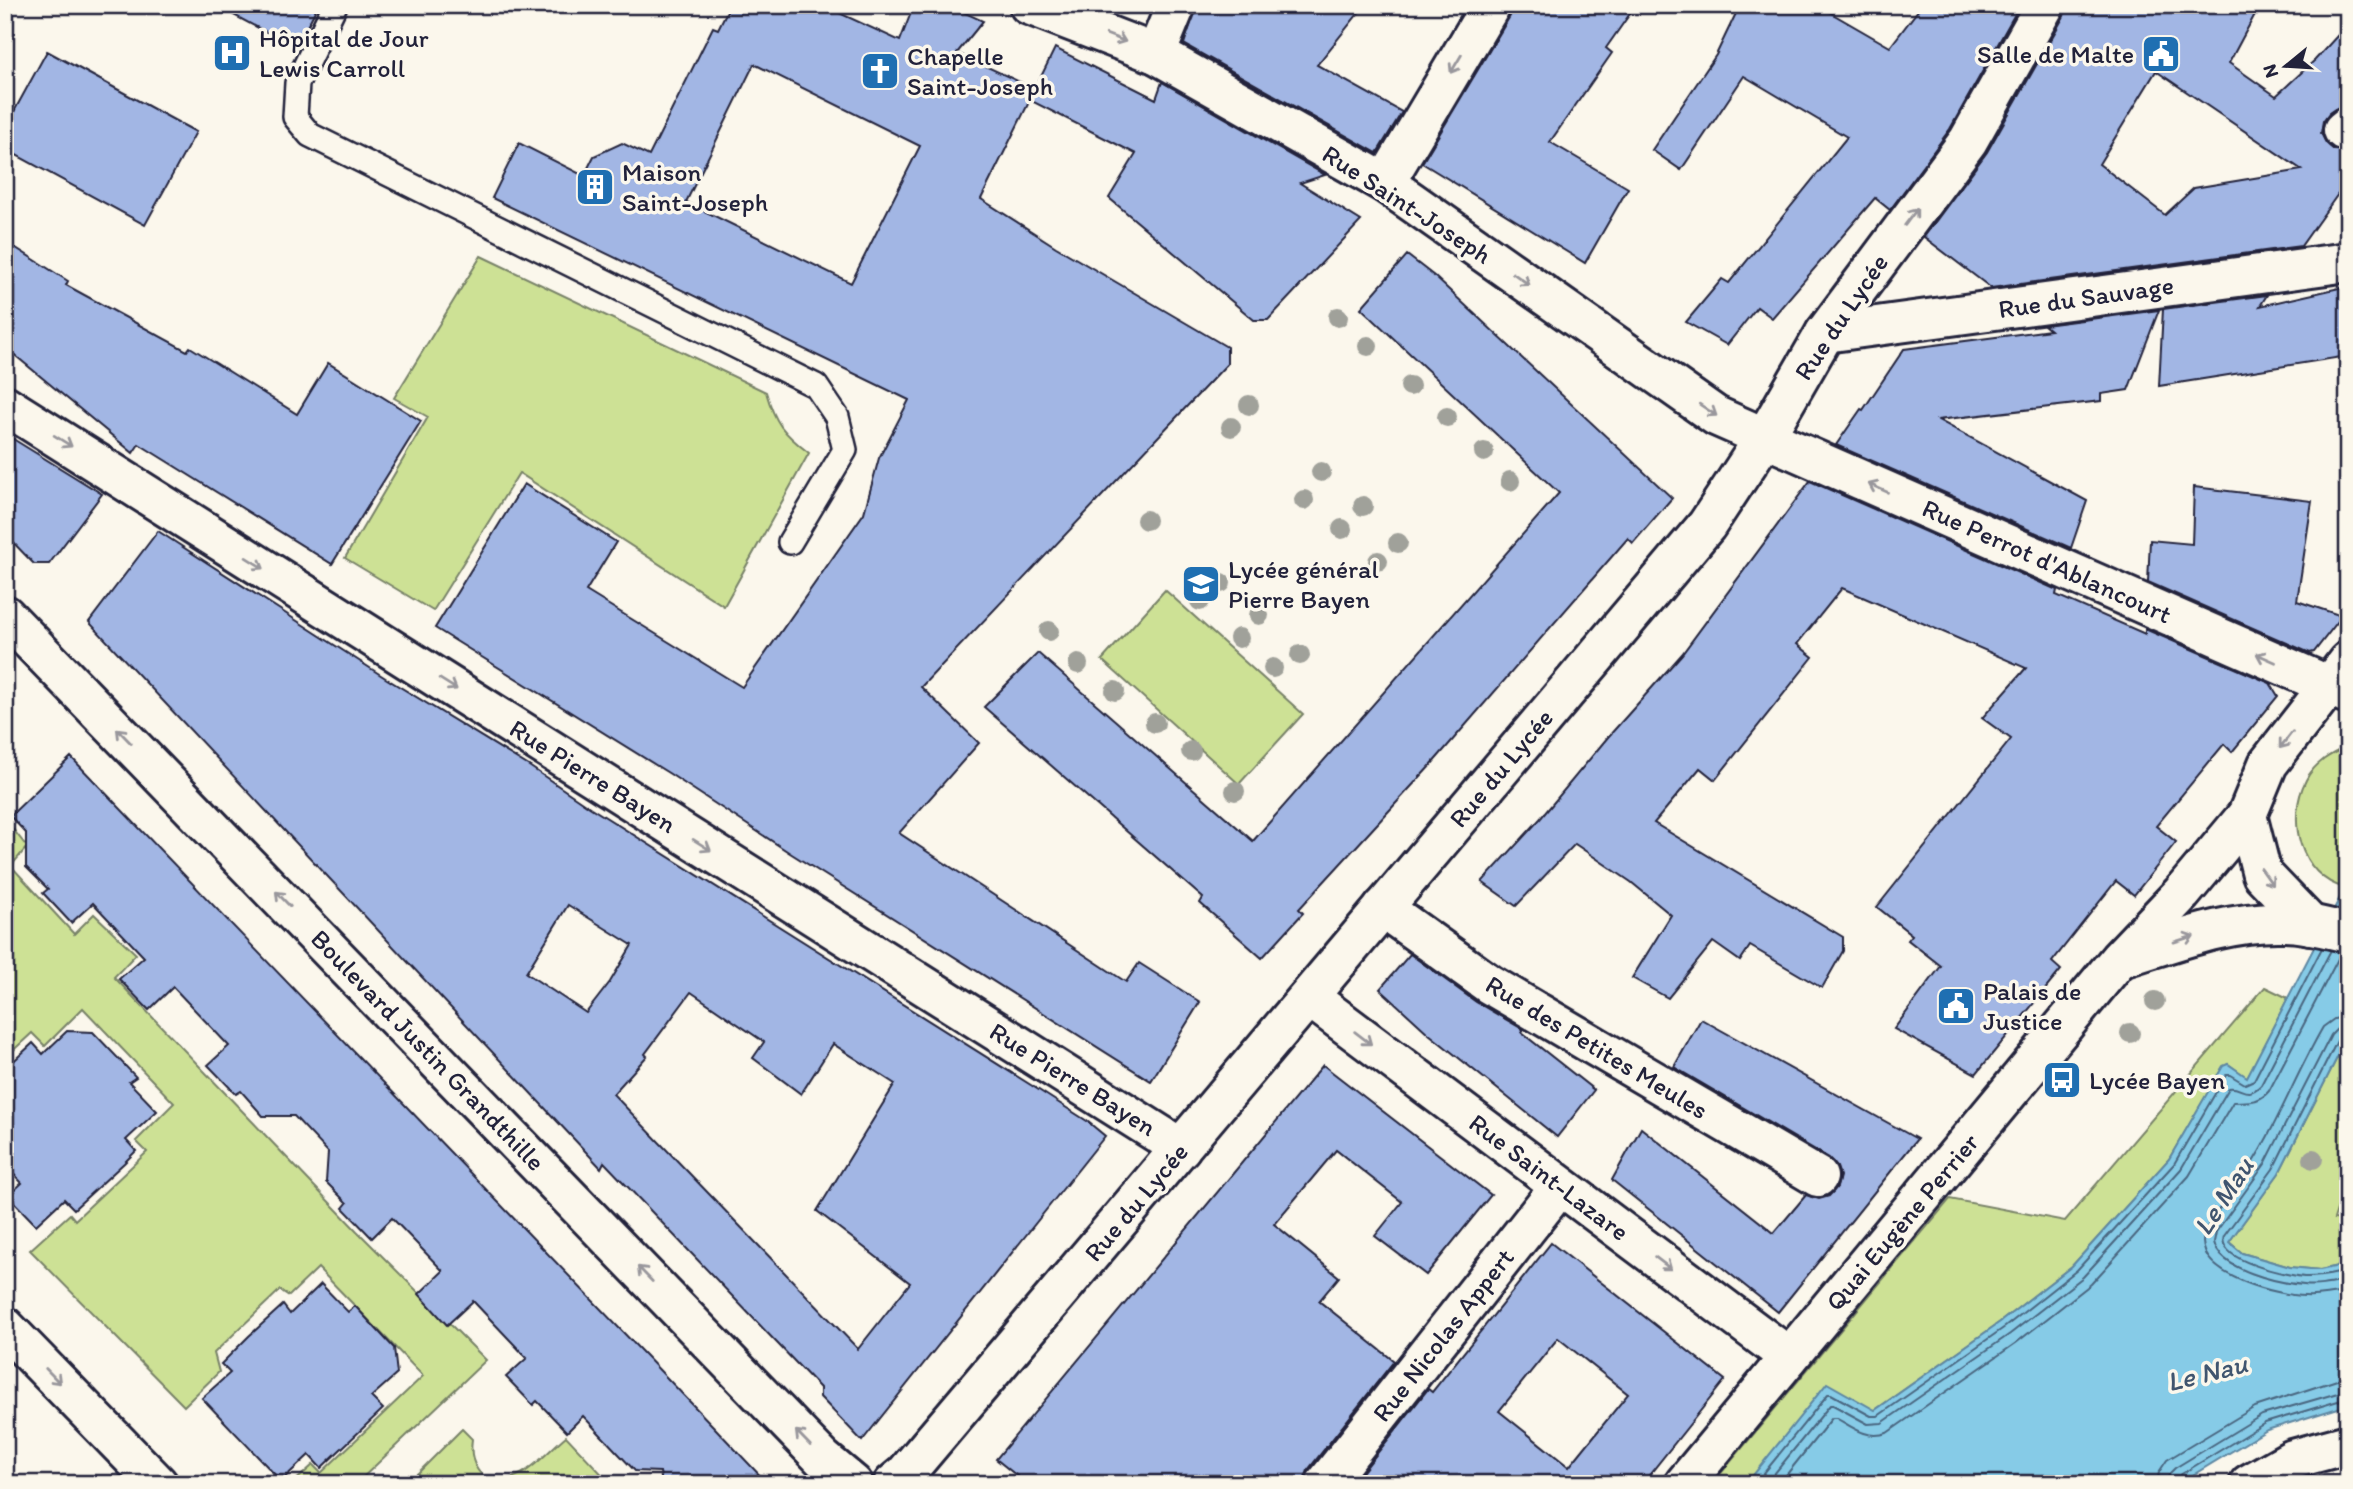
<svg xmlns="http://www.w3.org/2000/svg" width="2353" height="1489" font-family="Itim,sans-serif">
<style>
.green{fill:#cde195;stroke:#788268;stroke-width:2}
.water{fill:#86cbe7;stroke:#5e87a2;stroke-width:2}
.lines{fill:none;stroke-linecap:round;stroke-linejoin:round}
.shore{stroke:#4a6680;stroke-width:2}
.building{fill:#a2b6e4;stroke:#22223b;stroke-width:2;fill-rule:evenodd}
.service-casing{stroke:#22223b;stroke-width:28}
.minor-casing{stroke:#22223b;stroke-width:44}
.secondary-casing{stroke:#22223b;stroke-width:44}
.service{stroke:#fbf7ec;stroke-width:23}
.minor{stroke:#fbf7ec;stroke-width:38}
.secondary{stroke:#fbf7ec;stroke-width:38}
.tree{fill:#a0a19a}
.oneway{stroke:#99979c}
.labels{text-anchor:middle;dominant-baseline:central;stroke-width:7;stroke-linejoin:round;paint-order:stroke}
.poi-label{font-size:26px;fill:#22223b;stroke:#fbf7ec;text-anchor:start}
.street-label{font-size:26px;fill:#22223b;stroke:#fbf7ec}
.water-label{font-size:28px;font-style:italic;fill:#40556f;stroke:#fbf7ec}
</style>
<rect width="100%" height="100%" fill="#fbf7ec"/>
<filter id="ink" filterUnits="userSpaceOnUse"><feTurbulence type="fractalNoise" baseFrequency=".0143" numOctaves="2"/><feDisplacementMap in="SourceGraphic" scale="14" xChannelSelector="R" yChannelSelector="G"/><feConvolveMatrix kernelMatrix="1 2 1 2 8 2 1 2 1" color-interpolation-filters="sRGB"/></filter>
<g filter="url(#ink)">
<g class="green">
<path d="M 481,256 L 766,392 C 775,423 783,433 809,453 L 724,606 L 519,473 L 433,611 L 345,558 L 428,417 L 394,398 Z"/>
<polygon points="1165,590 1303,714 1239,784 1102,660"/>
<path d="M 2348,746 L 2348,882 L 2345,888 C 2299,876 2286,819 2306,780 C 2315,762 2331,754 2348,746 Z"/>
<polygon points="5,819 27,847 11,866 74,934 94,914 136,954 114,977 357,1231 486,1360 356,1484 292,1484 313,1465 321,1473 423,1376 318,1268 289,1296 280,1290 214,1353 219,1372 184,1406 30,1250 70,1214 75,1220 147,1152 136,1141 174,1103 83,1008 45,1046 32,1033 5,1058"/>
<polygon points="2265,987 2288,998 2247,1078 2228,1064 2223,1067 2169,1159 2072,1266 2000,1322 1875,1410 1746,1484 1712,1484 1950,1199 2065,1221"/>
<polygon points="2348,1036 2348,1175 2334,1219 2348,1220 2348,1264 2320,1270 2290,1267 2242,1253 2229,1242 2279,1173"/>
<path d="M 462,1429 L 472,1439 C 470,1453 473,1470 486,1478 C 520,1489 543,1455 566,1436 L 611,1484 L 407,1484 Z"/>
</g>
<polygon class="water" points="2348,882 2348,1036 2279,1173 2229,1242 2242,1253 2290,1267 2320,1270 2348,1264 2348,1405 2267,1430 2178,1484 1746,1484 1827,1383 1875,1410 2000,1322 2072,1266 2169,1159 2223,1066 2228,1064 2247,1077"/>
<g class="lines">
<g class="shore">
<path d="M 2348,1016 L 2334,1019 L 2323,1027 C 2293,1079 2274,1135 2239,1183 C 2229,1197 2203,1225 2203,1242 C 2204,1277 2277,1295 2305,1296 C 2320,1297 2334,1294 2348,1291"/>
<path d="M 2348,1026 L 2338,1028 L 2331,1035 L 2265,1164 L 2216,1232 L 2214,1242 C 2219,1270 2279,1283 2304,1285 C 2319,1287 2333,1283 2348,1280"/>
<path d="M 2348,1035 L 2342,1036 L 2338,1039 L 2273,1169 L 2224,1236 C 2216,1261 2287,1275 2304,1277 C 2319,1278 2333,1274 2348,1271"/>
<polyline points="1755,1484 1828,1394 1831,1394 1871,1416 1878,1416 2005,1327 2077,1270 2174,1164 2226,1075 2230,1075 2245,1084 2254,1080 2322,948"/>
<path d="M 1766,1484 L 1830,1405 L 1833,1405 L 1868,1424 L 1882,1423 L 2010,1334 L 2083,1277 L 2181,1169 L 2229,1088 C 2242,1086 2246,1100 2261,1085 L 2331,950"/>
<path d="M 1779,1484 L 1832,1418 L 1836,1418 C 1852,1427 1867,1440 1887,1433 L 2016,1343 L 2091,1284 L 2189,1176 L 2233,1102 C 2247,1101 2258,1104 2269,1091 L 2341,953"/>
<polyline points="2157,1484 2159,1472 2167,1460 2255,1407 2337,1380 2348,1379"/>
<polyline points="2167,1484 2169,1474 2175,1468 2262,1415 2348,1390"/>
<polyline points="2176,1484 2180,1475 2265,1423 2348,1398"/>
</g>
</g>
<g class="building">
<polygon points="215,5 318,5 296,48"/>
<path d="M 730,5 L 822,5 L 900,41 L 914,5 L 948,5 L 983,21 L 957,53 L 1035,89 L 1055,48 L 1156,99 L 1162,82 L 1325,175 L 1300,183 L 1361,221 L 1268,320 L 1254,320 L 1109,198 L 1136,154 L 1030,100 L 981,199 L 1056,247 L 1227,347 L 1227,364 L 921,687 L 979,743 L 899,833 L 1126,982 L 1139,963 L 1200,1002 L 1151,1081 L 790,853 L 670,774 L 435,628 L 524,484 L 616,542 L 586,591 L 742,687 L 864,513 L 879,458 L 909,400 L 492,198 L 519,143 L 584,176 L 594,156 L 622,143 L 649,156 L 713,27 L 718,29 ZM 754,64 L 920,146 L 851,283 L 686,202 Z"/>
<polygon points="1197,5 1365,5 1317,65 1402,112 1377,153 1184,44"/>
<polygon points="1514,5 1636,5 1606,48 1612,53 1550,142 1628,188 1585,263 1422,163 1510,16"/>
<polygon points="1740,5 1817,5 1890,47 1922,5 2020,5 1950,129 1890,210 1875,198 1772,318 1757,307 1727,345 1686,322 1722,279 1729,283 1847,137 1744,76 1681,170 1652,150 1716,55"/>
<path d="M 2067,5 L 2260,5 L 2229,63 L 2276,96 L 2315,60 L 2348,24 L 2348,105 L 2335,109 L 2329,113 L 2323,121 L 2321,133 L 2326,143 L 2334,150 L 2348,151 L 2348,200 L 2338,194 L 2301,246 L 1991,288 L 1924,237 L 1987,152 L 2064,16 ZM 2156,71 L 2302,170 L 2194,188 L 2165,215 L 2099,164 Z"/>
<polygon points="47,51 196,132 145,225 5,149 5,128"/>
<polygon points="5,241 68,281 66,285 187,351 190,347 297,414 328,363 421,421 332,564 139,444 133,453 5,347"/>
<polygon points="1407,255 1434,276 1672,498 1633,543 1628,538 1431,765 1299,909 1303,913 1262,958 1200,903 1203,898 984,707 1038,653 1253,841 1559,493 1361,308"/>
<polygon points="2348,286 2348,356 2159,386 2163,309 2267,295 2260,306"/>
<polygon points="2159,310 2128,390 2101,394 2101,401 1938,420 2087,501 2071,548 1836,445 1861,409 1863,410 1904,349 2050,330 2044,325"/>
<polygon points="5,434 102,494 49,564 34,564 5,534"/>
<polygon points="1810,481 2057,590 2056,595 2145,634 2145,629 2270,683 2278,696 2232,752 2224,744 2156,826 2176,842 2134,895 2116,881 2052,962 2061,970 1976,1074 1894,1029 1941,966 1908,940 1912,935 1877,907 2011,739 1982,718 2026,668 1842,588 1797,644 1813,657 1715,780 1700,768 1654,823 1843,937 1843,951 1822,988 1750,946 1740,961 1713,942 1668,998 1632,978 1671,915 1631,882 1575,844 1516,906 1482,882 1540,819 1608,737 1682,654"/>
<polygon points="2194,487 2312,501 2297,601 2342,616 2314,652 2310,653 2148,582 2150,540 2192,544"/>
<path d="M 158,531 L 387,679 L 529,766 L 591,808 L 1034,1087 L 1087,1121 L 1105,1136 L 862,1441 L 820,1397 L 820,1388 L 604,1162 L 601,1168 L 89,622 ZM 568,905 L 632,945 L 610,982 L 586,1013 L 526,973 ZM 691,992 L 764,1042 L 753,1058 L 801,1094 L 833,1044 L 895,1084 L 817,1211 L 910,1283 L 858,1349 L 613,1094 L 647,1056 L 645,1054 Z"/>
<polygon points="71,757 715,1428 768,1484 662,1484 660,1472 635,1471 583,1416 567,1432 537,1401 533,1405 506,1377 527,1358 473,1301 447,1325 419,1294 443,1271 392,1218 372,1238 343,1208 347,1203 326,1182 328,1152 294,1116 263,1116 241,1091 236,1094 208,1065 229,1046 173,987 149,1010 119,979 144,957 93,903 71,923 43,893 48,889 26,867 26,833 10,816"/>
<polygon points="1410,954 1476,1002 1524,1030 1522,1033 1594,1090 1557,1137 1429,1034 1380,989"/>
<polygon points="1701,1019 1917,1139 1778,1312 1612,1180 1641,1128 1774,1233 1806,1195 1819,1199 1829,1196 1837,1187 1840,1176 1837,1167 1829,1158 1674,1067"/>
<polygon points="67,1031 93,1032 136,1077 129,1082 157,1111 126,1140 136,1151 124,1163 74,1209 64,1199 36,1225 8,1196 22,1183 5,1165 5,1069 33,1043 43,1054"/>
<polygon points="1323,1065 1491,1195 1426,1275 1375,1236 1402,1202 1336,1150 1274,1224 1339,1277 1319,1301 1394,1361 1308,1470 1304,1484 1027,1484 996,1459"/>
<path d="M 1551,1243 L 1725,1380 L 1642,1484 L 1353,1484 L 1428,1389 L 1432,1392 ZM 1558,1338 L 1628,1394 L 1569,1467 L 1499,1411 Z"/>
<polygon points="321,1284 348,1312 355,1306 394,1348 397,1374 371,1397 383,1409 321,1468 309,1455 281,1481 202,1398 230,1373 221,1364 249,1336 283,1305 290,1314"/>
</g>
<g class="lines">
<g class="service-casing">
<polyline id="service" points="335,5 297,83 295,117 310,135 816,386 837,417 845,450 790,542"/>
</g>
<g class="minor-casing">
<g id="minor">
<polyline points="1029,5 1156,54 1385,183 1716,416 2348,694"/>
<polyline points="1156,54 1176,5"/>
<polyline points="2343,130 2348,126"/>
<polyline points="1385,183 1491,5"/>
<polyline points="1825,333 2348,262"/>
<polyline points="5,405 1181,1148"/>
<polyline points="2247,815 2262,874 2311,925"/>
<polyline points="1383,908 1489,984 1818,1177"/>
<path d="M 2121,958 C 2174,942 2228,920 2284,922 C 2305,922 2327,928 2348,933"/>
<polyline points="1309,997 1789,1357"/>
<polyline points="893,1484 905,1474 1707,525 1765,437 1825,333 1968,141 2045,5"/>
<polyline points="1325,1484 1560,1186"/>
<polyline points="1684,1484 2119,959 2182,893 2247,815 2268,764 2348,661"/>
<polyline points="2249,1484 2293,1459 2348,1444"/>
</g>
</g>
<g class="secondary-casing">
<g id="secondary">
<polyline points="5,615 823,1459 853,1484"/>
<polyline points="5,1327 158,1484"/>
</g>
</g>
<use href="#service" class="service"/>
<use href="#minor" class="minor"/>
<use href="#secondary" class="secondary"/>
</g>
<g class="tree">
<circle cx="1338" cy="317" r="10"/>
<circle cx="1368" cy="346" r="10"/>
<circle cx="1410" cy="386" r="10"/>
<circle cx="1249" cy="405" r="10"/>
<circle cx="1447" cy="417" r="10"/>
<circle cx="1231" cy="427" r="10"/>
<circle cx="1484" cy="452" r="10"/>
<circle cx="1321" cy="472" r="10"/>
<circle cx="1510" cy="481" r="10"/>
<circle cx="1304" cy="500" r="10"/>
<circle cx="1363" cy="506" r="10"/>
<circle cx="1146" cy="520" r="10"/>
<circle cx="1342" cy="529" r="10"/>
<circle cx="1398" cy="543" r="10"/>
<circle cx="1378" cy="561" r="10"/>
<circle cx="1221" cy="583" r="10"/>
<circle cx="1200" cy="601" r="10"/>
<circle cx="1259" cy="615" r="10"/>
<circle cx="1049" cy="631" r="10"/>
<circle cx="1239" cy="638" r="10"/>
<circle cx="1300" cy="655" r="10"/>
<circle cx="1078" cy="664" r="10"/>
<circle cx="1273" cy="668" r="10"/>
<circle cx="1115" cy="691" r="10"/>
<circle cx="1155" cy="723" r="10"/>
<circle cx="1191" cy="751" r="10"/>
<circle cx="1235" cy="791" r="10"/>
<circle cx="2155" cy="1001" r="10"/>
<circle cx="2130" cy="1033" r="10"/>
<circle cx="2313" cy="1159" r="10"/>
</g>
<defs><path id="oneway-shaft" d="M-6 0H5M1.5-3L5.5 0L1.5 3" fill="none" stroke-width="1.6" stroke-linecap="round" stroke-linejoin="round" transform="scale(1.75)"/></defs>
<g class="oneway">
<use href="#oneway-shaft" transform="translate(1116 38) rotate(21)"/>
<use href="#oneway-shaft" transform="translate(1456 64) rotate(121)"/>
<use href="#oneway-shaft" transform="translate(1911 217) rotate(-53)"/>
<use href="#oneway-shaft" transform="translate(1521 279) rotate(35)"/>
<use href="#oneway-shaft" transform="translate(1708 410) rotate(34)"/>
<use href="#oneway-shaft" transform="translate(63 441) rotate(32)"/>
<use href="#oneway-shaft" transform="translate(1878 488) rotate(-156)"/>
<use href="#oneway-shaft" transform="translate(255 563) rotate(32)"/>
<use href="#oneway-shaft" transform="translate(2266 658) rotate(-156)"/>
<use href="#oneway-shaft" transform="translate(448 684) rotate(32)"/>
<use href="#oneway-shaft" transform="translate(124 736) rotate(-134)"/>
<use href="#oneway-shaft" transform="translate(2286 740) rotate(128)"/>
<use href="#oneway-shaft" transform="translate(702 845) rotate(32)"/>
<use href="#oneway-shaft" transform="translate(2267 877) rotate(54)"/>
<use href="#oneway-shaft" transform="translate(283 899) rotate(-134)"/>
<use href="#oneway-shaft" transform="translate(2184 939) rotate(-17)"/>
<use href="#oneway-shaft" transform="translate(1363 1038) rotate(37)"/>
<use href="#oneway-shaft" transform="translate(1663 1263) rotate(37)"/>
<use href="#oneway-shaft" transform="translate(645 1274) rotate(-134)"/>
<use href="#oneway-shaft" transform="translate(53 1376) rotate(46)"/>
<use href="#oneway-shaft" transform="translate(803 1438) rotate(-134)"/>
</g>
</g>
<defs>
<g id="hospital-square" transform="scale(2.0125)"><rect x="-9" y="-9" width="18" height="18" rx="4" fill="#1f6fb2" stroke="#fbf7ec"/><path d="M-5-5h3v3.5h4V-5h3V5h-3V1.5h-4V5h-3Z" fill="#fff"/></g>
<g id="civic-square" transform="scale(2.0125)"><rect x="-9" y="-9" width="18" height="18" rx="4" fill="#1f6fb2" stroke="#fbf7ec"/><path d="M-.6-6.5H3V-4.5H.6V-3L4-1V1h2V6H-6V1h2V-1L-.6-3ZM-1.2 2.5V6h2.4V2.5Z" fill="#fff"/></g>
<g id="church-square" transform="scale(2.0125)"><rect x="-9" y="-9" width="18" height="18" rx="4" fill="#1f6fb2" stroke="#fbf7ec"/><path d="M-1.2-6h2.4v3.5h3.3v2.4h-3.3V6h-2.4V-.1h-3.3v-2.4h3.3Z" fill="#fff"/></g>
<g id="building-square" transform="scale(2.0125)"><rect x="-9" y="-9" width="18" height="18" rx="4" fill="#1f6fb2" stroke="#fbf7ec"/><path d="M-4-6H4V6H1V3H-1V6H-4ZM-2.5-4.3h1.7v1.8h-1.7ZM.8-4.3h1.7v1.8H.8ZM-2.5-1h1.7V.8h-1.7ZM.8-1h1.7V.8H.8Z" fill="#fff"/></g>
<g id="school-square" transform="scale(2.0125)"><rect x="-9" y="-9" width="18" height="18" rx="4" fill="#1f6fb2" stroke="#fbf7ec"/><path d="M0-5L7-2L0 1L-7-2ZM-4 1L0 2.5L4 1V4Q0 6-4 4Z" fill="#fff"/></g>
<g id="bus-square" transform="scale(2.0125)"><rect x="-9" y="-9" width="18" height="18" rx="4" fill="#1f6fb2" stroke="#fbf7ec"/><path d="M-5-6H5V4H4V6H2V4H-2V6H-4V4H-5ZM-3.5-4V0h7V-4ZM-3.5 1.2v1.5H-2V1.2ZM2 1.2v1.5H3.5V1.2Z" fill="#fff"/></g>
</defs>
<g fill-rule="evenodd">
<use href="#hospital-square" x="232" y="53"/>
<use href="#civic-square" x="2161" y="54"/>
<use href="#church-square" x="880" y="71"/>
<use href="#building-square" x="595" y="187"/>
<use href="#school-square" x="1201" y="584"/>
<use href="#civic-square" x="1956" y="1006"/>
<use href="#bus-square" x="2062" y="1080"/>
</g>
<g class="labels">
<g class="poi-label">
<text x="259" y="38">Hôpital de Jour<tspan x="259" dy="30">Lewis Carroll</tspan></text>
<text x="2134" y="54" text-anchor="end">Salle de Malte</text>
<text x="907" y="56">Chapelle<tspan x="907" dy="30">Saint-Joseph</tspan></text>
<text x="622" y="172">Maison<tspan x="622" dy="30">Saint-Joseph</tspan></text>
<text x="1228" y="569">Lycée général<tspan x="1228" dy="30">Pierre Bayen</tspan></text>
<text x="1983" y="991">Palais de<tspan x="1983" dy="30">Justice</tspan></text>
<text x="2089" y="1080">Lycée Bayen</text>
</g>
<g class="street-label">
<text transform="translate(1407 204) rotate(33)">Rue Saint-Joseph</text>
<text transform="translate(2086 297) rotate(-8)">Rue du Sauvage</text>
<text transform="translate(1841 317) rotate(-56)">Rue du Lycée</text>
<text transform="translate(2047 561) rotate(24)">Rue Perrot d'Ablancourt</text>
<text transform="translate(1501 768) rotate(-50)">Rue du Lycée</text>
<text transform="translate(593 776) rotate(32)">Rue Pierre Bayen</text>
<text transform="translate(1597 1047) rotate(31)">Rue des Petites Meules</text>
<text transform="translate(428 1050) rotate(46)">Boulevard Justin Grandthille</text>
<text transform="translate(1073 1079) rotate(32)">Rue Pierre Bayen</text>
<text transform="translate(1549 1177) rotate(37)">Rue Saint-Lazare</text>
<text transform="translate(1136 1202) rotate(-50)">Rue du Lycée</text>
<text transform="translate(1902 1222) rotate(-50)">Quai Eugène Perrier</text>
<text transform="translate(1443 1335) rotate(-52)">Rue Nicolas Appert</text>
</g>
<g class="water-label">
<text transform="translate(2223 1196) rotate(-57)">Le Mau</text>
<text transform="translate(2207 1372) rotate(-14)">Le Nau</text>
</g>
</g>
<rect width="2353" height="1489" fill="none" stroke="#fbf7ec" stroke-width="28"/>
<rect x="14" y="14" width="2325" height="1461" fill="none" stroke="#22223b" stroke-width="2.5" filter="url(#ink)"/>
<g transform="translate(2286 66) rotate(252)" stroke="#fbf7ec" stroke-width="5" paint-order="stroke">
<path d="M0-5L12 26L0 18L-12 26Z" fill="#22223b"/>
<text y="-10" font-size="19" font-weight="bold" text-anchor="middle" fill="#22223b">N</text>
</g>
</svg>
